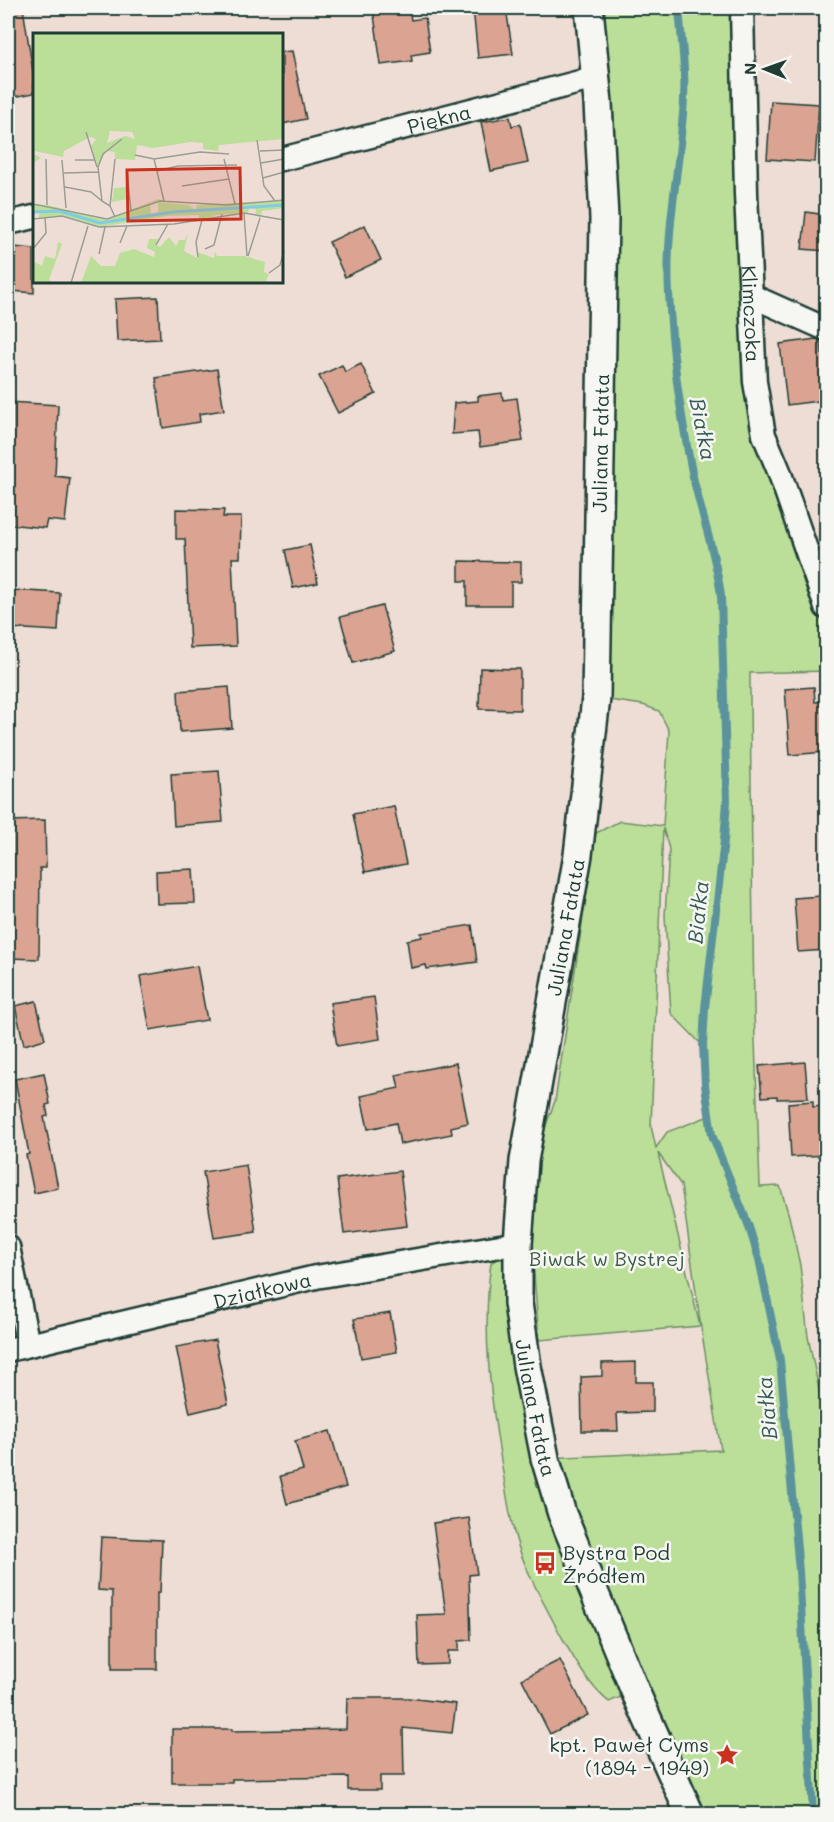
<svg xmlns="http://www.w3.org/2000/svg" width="834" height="1822" font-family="Mali,sans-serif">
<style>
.green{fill:#bbdf99;stroke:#6d8e66;stroke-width:1.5;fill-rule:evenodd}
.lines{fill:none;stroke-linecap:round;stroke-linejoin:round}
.stream{stroke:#5a939c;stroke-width:8}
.building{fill:#daa392;stroke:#1f3d34;stroke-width:1.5}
.minor-casing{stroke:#1f3d34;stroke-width:27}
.tertiary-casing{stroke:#1f3d34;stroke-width:32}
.minor{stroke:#f6f6f2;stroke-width:22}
.tertiary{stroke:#f6f6f2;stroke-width:27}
.labels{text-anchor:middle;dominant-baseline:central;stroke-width:5;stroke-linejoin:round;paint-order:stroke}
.street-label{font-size:20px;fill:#1f3d34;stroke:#f6f6f2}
.park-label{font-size:20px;fill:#3e5d48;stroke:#f6f6f2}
.poi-label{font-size:20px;fill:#1f3d34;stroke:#f6f6f2;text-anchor:start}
.water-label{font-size:21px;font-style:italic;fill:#335a57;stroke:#f6f6f2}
.inset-river{fill:none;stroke:#81cce2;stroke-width:3}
.inset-road{fill:none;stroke:#9b9d95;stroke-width:1.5}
.view{fill:#c8321e;fill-opacity:0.15;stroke:#c8321e;stroke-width:3}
.inset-edge{fill:none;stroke:#1f3d34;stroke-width:3}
</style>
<rect width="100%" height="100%" fill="#eeddd5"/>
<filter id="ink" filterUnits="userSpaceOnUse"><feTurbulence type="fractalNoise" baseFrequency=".0167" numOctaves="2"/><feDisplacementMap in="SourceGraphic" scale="12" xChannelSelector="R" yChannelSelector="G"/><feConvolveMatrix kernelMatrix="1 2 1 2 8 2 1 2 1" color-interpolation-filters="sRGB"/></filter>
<g filter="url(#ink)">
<path class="green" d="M 589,8 L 742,8 L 755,382 L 826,607 L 826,671 L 750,673 L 750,704 L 754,1011 L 760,1187 L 780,1186 L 789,1216 L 800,1265 L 808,1337 L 826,1423 L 826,1716 L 823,1757 L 826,1814 L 689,1814 L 635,1691 L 609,1702 C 587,1684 573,1657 559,1632 C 542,1600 523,1567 514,1532 C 508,1508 505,1484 501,1460 C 490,1395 482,1329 491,1263 L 518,1243 L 545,1458 L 721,1450 L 701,1328 L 681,1185 L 658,1153 L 700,1326 L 539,1340 L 533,1260 L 536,1151 L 555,1101 L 596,833 L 620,821 L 663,826 L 669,731 L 659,711 L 643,705 L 596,698 ZM 663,828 L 669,849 L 665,916 L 671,1013 L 703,1046 L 709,1116 L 667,1132 L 656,1148 L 651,1126 Z"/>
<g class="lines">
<path class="stream" d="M 679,8 C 681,37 686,69 684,98 C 681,163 665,227 669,293 C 672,353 680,413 692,472 C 701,514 716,554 721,596 L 727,801 L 724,840 L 705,1008 L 703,1046 L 705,1085 L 712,1135 L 748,1224 L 759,1259 L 780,1360 L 799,1571 L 813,1814"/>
</g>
<g class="building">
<polygon points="8,8 23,8 34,78 34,93 8,98"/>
<polygon points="373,8 409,8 411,20 425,18 430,52 411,55 412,61 381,65"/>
<polygon points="473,8 506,8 513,54 478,58"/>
<polygon points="292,51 306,119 282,124 282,52"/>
<polygon points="771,101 819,104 815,162 767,159"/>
<polygon points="510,117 512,126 520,124 528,163 491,171 481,122"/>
<polygon points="806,212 826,215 826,251 802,249"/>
<polygon points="365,225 381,260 345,277 329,242"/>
<polygon points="14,247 34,249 34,293 12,291"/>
<polygon points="158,297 160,339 117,341 115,299"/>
<polygon points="816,339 821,341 822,354 826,354 826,400 787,405 780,344"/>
<polygon points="361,364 376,394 338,413 319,376 342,365 345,372"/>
<polygon points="217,369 224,410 199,414 200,422 163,428 156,378"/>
<polygon points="502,393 503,400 517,398 523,441 480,447 478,432 452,434 454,403 478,401 478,396"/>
<polygon points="8,402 58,405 55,476 70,478 65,522 47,520 45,528 8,524"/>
<polygon points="176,509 224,510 223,517 241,517 240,558 232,558 236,646 190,648 185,539 176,539"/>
<polygon points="310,545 318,583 293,588 285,550"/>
<polygon points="459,561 521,562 521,582 511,582 511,605 467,605 467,581 459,581"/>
<polygon points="11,590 60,593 58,631 9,628"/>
<polygon points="382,606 395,651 353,663 340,617"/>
<polygon points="480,668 520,669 520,710 479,709"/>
<polygon points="229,687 232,728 180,732 178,691"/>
<polygon points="814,687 815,702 826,701 826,752 790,755 785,689"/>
<polygon points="219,771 223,822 174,826 171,774"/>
<polygon points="394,806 406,864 365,872 353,814"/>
<polygon points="45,820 46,868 40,868 39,959 8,958 8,821"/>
<polygon points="193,869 195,903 157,904 156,871"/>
<polygon points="821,896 822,908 826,908 826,950 798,952 794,898"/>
<polygon points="472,925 477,962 427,969 426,965 411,968 407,940 422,937 421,933"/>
<polygon points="197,966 207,1020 150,1030 140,976"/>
<polygon points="374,997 380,1039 337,1046 330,1003"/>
<polygon points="36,1001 45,1039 24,1045 15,1006"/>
<polygon points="805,1062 808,1098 777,1099 777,1096 762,1097 759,1066"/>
<polygon points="456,1063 468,1123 451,1127 452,1134 400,1144 396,1123 368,1129 361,1096 399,1088 396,1075"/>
<polygon points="44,1073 50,1104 46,1105 48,1116 44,1117 58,1188 34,1193 26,1155 29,1154 15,1079"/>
<polygon points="813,1101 813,1107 823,1106 823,1110 826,1110 826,1155 791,1157 788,1103"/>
<polygon points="246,1165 256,1232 214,1238 203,1172"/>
<polygon points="400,1171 407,1226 344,1234 337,1179"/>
<polygon points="390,1313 397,1352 361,1358 354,1319"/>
<polygon points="215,1340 228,1404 190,1413 176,1347"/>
<polygon points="636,1362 636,1382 653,1382 653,1412 617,1413 618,1431 582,1431 581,1377 602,1376 602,1363"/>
<polygon points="330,1431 346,1487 287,1504 280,1476 303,1470 295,1441"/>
<polygon points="469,1518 477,1574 469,1575 471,1640 459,1641 459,1651 448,1651 448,1664 419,1665 417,1615 446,1614 433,1523"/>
<polygon points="101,1537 162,1540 160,1593 157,1593 157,1669 112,1669 112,1591 98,1590"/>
<polygon points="560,1660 588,1715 550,1734 522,1679"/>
<polygon points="347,1698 409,1698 456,1704 452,1733 403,1728 404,1776 380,1776 380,1790 348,1790 348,1777 232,1779 232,1783 172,1783 172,1729 232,1729 232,1731 346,1729"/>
</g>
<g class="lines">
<g class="minor-casing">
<g id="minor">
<path id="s1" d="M 742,8 L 746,194 L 755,382 L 764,435 L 779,471 L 826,607"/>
<path id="s2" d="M 282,159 L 595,78"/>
<polyline points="8,223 34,217"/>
<polyline points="752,296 826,329"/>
<polyline points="8,1247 28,1345"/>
<path id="s3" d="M 8,1350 L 316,1277 L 518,1243"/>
</g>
</g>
<g class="tertiary-casing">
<g id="tertiary">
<path id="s4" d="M 589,8 L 598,103 L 604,218 L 596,698 L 578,855 L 524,1161 L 518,1243 L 518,1303 L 527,1366 L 545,1458 L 562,1514 L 635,1691 L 690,1814"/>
</g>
</g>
<use href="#minor" class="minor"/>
<use href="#tertiary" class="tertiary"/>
</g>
</g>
<defs>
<g id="bus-bare" transform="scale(1.8)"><path d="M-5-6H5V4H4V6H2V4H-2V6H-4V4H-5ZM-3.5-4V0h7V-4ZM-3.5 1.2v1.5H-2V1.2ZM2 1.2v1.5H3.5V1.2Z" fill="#c8321e" stroke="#f6f6f2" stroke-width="2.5" paint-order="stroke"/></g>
<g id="sight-bare" transform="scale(1.8)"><path d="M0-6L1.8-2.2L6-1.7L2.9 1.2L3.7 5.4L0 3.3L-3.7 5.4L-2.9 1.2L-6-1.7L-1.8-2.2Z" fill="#c8321e" stroke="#f6f6f2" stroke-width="2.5" paint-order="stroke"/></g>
</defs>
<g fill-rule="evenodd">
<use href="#bus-bare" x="545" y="1563"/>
<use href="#sight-bare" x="727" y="1755"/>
</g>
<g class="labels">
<g class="street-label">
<text stroke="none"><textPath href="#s2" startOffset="162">Piękna</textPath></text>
<text stroke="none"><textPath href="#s1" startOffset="306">Klimczoka</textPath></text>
<text transform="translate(600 443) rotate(-89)">Juliana Fałata</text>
<text transform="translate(565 927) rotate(-80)">Juliana Fałata</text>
<text stroke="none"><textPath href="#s3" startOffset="261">Działkowa</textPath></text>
<text stroke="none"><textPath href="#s4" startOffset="1408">Juliana Fałata</textPath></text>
</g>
<g class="park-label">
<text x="607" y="1258">Biwak w Bystrej</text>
</g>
<g class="poi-label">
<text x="563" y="1552">Bystra Pod<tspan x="563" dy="23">Źródłem</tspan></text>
<text x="709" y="1744" text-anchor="end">kpt. Paweł Cyms<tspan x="709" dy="23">(1894 - 1949)</tspan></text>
</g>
<g class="water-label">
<text transform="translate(704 429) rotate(79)">Białka</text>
<text transform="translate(697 912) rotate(-84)">Białka</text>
<text transform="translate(766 1408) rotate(-95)">Białka</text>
</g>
</g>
<g transform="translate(33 33)">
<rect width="250" height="250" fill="#eeddd5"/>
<path d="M 0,0 L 250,0 L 250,106 L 186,112 L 185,118 L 170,116 L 170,110 L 158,109 L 120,115 L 104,112 L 102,127 L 82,126 L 82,119 L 73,118 L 65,134 L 58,113 L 63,106 L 57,104 L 31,118 L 30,124 L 2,118 L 1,121 L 8,125 L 0,130 ZM 77,98 L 99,99 L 102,106 L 92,103 L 74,110 ZM 94,154 L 95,166 L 79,169 L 81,155 ZM 125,166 L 131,168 L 117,170 L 118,181 L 125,179 L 125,169 L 156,172 L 162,177 L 164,172 L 250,167 L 251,175 L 229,178 L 227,185 L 222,182 L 223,176 L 216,175 L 215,180 L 184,182 L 166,188 L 166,182 L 135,183 L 66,194 L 29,183 L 6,185 L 6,180 L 0,180 L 0,171 L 14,172 L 74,186 ZM 155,200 L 151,218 L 164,225 L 164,219 L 181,225 L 182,219 L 184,223 L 212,223 L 232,229 L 231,239 L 236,241 L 232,250 L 48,250 L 58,223 L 68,233 L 82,233 L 87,220 L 101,216 L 121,224 L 122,219 L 114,215 L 116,206 L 125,206 L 123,212 L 127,214 L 136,204 L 143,213 L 146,207 L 152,207 ZM 25,209 L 29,211 L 16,247 L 21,250 L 0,250 L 0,228 L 9,233 L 12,223 L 22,226 Z" fill="#bbdf99" fill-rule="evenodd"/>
<path class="inset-river" d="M 0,179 L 26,178 L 67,190 L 140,179 L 251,172"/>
<path class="inset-road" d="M 53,99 L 64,134M 224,107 L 231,153 L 242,168M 227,118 L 251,117M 102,122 L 121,126 L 167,119 L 196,121M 13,126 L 14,172M 121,126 L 131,168M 191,126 L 202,171M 29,127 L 33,175M 42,127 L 62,127M 228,130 L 251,126M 124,138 L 145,133 L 204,132M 94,139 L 98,178M 31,140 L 65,139M 230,145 L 251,139M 149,153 L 196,146M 32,154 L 58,159 L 69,168M 0,171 L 74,186 L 127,168 L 194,172 L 251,167M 77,173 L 82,126M 211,180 L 214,223M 82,184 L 77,173 L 69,168 L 65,134 L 70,121 L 89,106M 0,186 L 29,183 L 66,194 L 141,191 L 211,180 L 251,187M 87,210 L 94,193M 123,212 L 135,191M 0,216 L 13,200 L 12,184M 172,216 L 181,212 L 189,181M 66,221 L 72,194M 215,223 L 227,185M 165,224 L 163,209 L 169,187M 236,240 L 247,232 L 251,218M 38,250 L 55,193"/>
<path class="view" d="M 207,135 L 208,186 L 95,188 L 94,137 Z"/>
<rect width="250" height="250" class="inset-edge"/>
</g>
<rect width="834" height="1822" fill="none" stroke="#f6f6f2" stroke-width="30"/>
<rect x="15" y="15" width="804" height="1792" fill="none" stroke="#1f3d34" stroke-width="2" filter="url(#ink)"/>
<g transform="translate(765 69) rotate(271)" stroke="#f6f6f2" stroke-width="4.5" paint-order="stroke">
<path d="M0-4.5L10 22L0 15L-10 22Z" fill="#1f3d34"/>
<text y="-9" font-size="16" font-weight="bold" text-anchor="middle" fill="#1f3d34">N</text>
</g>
</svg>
